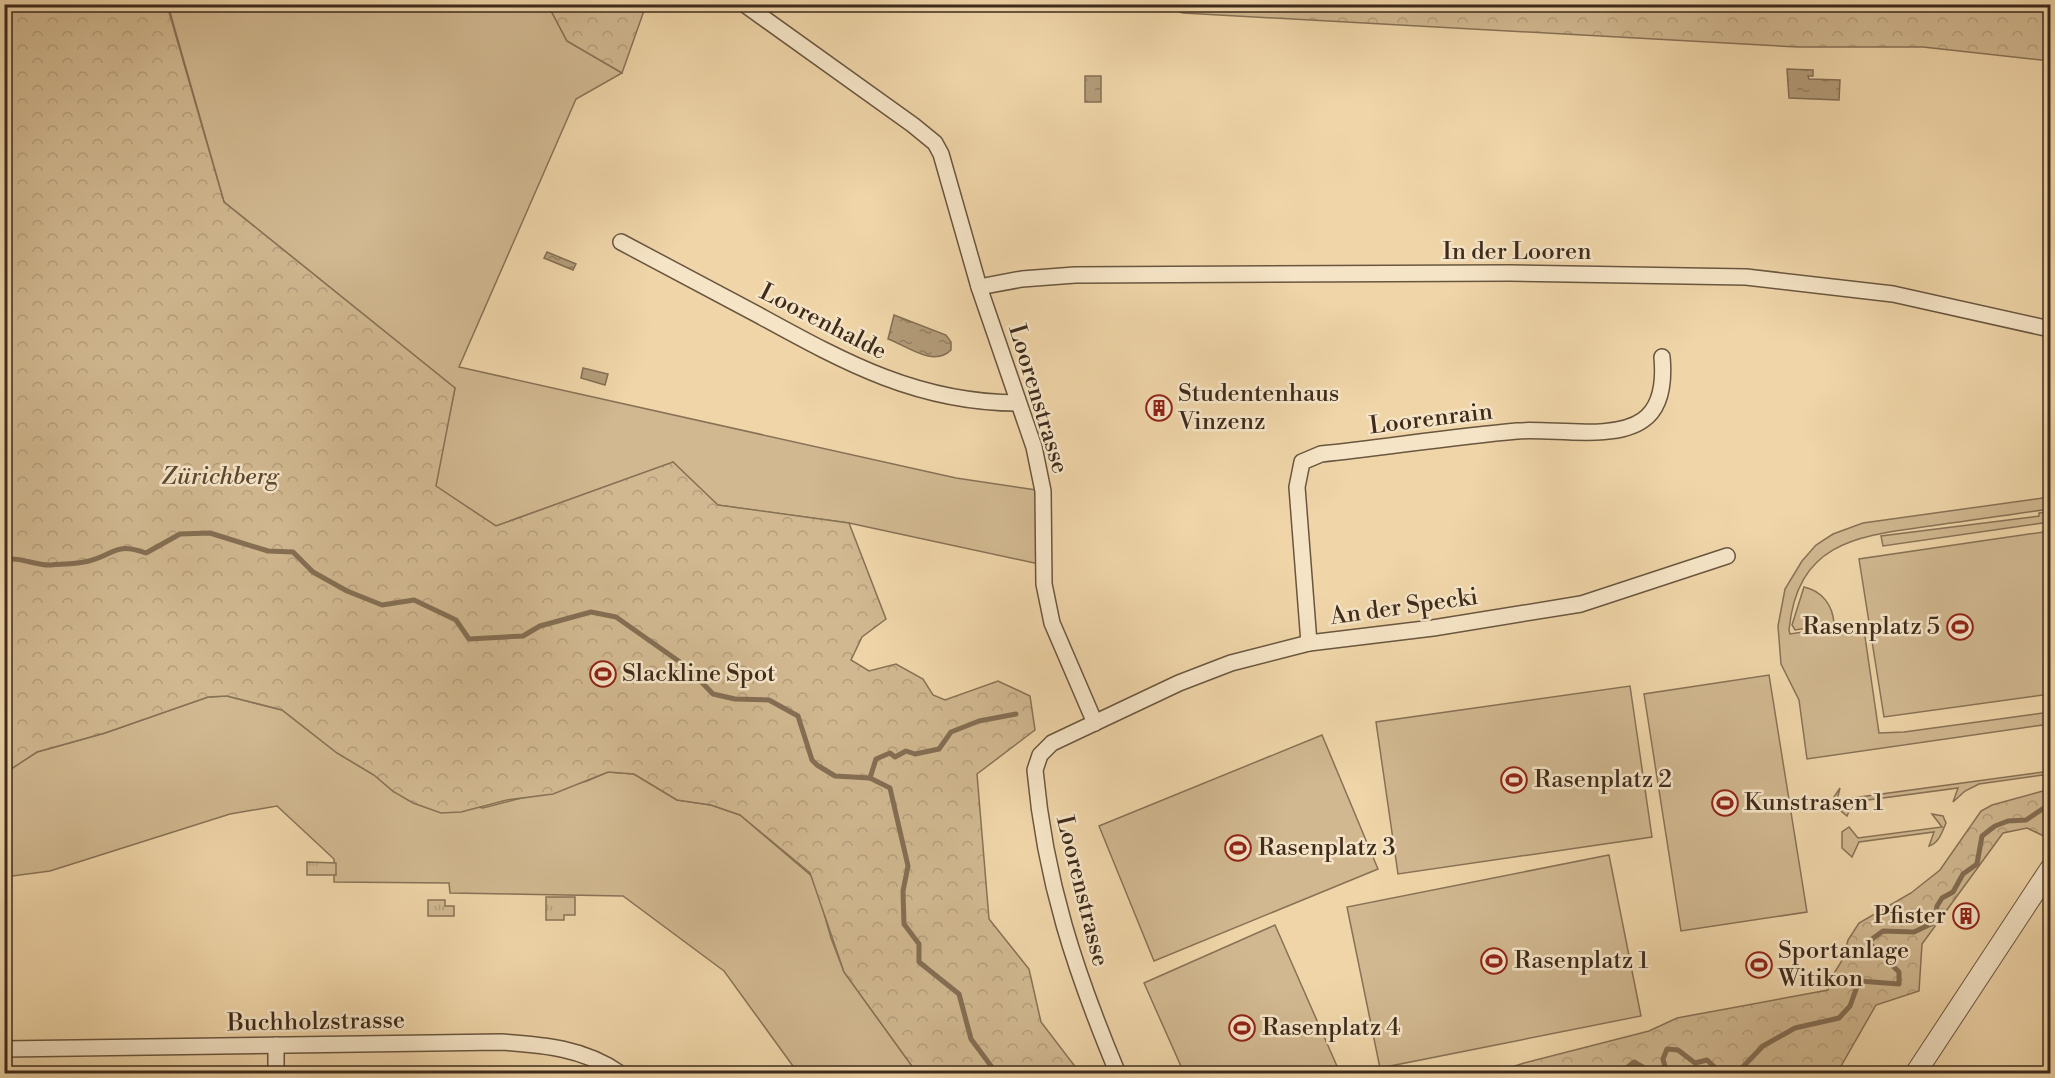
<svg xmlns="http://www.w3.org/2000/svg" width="2055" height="1078" font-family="'Libre Bodoni',serif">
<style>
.grass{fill:#d1b890;stroke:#887256;stroke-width:1.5}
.forest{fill:url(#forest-crowns);stroke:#887256;stroke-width:1.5}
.park{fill:url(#park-tufts);stroke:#887256;stroke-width:1.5}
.water{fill:url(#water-ripples);stroke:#846e53;stroke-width:1.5}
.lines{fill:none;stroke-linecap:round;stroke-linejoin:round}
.stream{stroke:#846e53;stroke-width:5}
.minor-casing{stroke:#6a563f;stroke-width:18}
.tertiary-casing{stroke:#6a563f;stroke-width:22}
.minor{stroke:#f5e4c6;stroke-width:15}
.tertiary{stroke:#f5e4c6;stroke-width:20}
.labels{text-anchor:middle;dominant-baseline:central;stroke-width:5;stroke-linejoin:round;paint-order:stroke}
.street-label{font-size:24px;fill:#3e2b1c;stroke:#f5e4c6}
.poi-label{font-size:24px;fill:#3e2b1c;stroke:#f5e4c6;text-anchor:start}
.park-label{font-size:24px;font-style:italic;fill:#5b4733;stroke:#f5e4c6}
</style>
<defs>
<pattern id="forest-crowns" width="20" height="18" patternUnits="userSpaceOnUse" patternTransform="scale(1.5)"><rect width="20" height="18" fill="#d1b890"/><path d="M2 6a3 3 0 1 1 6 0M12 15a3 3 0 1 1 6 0" fill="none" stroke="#b49e7c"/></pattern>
<pattern id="park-tufts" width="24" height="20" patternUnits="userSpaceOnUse" patternTransform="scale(1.5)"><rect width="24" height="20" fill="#d1b890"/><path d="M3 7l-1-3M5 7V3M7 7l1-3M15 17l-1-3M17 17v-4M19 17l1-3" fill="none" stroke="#b49e7c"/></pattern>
<pattern id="water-ripples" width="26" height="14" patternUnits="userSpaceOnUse" patternTransform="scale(1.5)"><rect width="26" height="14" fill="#b39b78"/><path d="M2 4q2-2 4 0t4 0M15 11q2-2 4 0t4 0" fill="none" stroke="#937f62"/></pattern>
</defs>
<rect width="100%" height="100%" fill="#efd5a8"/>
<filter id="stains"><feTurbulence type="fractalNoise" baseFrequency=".00333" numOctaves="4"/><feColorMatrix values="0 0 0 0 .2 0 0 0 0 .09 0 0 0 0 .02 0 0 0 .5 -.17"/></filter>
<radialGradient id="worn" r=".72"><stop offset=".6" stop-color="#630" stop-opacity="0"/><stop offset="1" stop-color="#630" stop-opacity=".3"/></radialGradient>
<g class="grass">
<polygon points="168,5 548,5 567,41 622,73 576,99 459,367 956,478 1043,491 1044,565 849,523 717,505 673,462 496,526 435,486 455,388 224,202"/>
<path d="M 2050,497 L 2050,509 C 2013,514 1975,520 1937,525 C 1862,536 1798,538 1789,630 L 1790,634 L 1863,623 L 1879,733 L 1904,732 L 2050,712 L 2050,724 L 1807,759 L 1799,700 L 1781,664 L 1778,626 L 1785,589 L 1802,561 L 1816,545 L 1833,534 L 1863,523 Z"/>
<polygon points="2050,512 2050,522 1883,546 1881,536 2039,516 2039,513"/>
<polygon points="2050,531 2050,694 1884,717 1859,559"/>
<path d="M 1804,587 C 1822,591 1833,605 1834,624 L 1795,630 L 1792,625 Z"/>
<polygon points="1769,675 1807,912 1681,931 1644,694"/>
<polygon points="1630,686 1652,837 1398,874 1376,722"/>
<polygon points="227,696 282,710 337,753 374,775 394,792 483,808 587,781 608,772 634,774 677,800 711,805 740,815 814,878 831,938 844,972 917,1073 798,1073 724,971 623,896 450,893 449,883 334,882 334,859 277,806 230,814 50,871 5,877 4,773 37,752 105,733 208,697"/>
<polygon points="1322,735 1378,869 1154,961 1099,826"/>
<polygon points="2050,771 2050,774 1979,784 1965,791 1953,802 1958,788 1853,802 1847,816 1835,806 1834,797 1840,788 1837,800"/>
<path d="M 1932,814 L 1943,816 L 1946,823 C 1942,832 1939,843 1929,846 L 1934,832 L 1859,842 L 1852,857 L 1842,848 L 1842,832 L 1849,827 L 1858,838 L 1942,827 Z"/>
<polygon points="1609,855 1641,1016 1380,1068 1347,907"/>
<polygon points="1275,925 1340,1073 1184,1073 1144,983"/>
</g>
<g class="forest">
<polygon points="5,4 167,5 224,202 455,388 436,486 496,526 673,462 718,505 849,523 886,619 862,637 851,660 869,671 896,664 923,679 933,695 945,700 998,681 1030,696 1035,730 977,774 989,919 1029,969 1041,1022 1080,1073 917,1073 844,972 810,873 740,815 711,805 677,800 634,774 608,772 553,794 507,800 461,812 441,813 413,803 394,792 374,775 337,753 282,710 227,696 208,697 105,733 37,752 5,773"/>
<polygon points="548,5 646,5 622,73 567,41"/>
<polygon points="1160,5 2050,5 2050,61 1923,47 1798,47 1183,13"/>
<polygon points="2050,789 2050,839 2027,828 2003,833 1922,944 1919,991 1876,1005 1837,1073 1494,1073 1524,1063 1649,1031 1677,1018 1828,990 1831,978 1843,959 1848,940 1859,923 1911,893 1940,870 1981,811 1992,805"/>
</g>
<g class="park">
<polygon points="307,862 336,863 336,875 307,875"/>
<polygon points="546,897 575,897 575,915 564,915 564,920 546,920"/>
<polygon points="428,900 445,900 445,906 454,906 454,916 428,916"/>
</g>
<g class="water">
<polygon points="1787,69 1813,70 1813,76 1808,76 1809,79 1840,80 1839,100 1789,98"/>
<rect x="1085" y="76" width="16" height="26"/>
<polygon points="547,252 576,264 573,270 544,258"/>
<path d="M 894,315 L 946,335 L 951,342 L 951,350 C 933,368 906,345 888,339 Z"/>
<polygon points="583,368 608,374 605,385 581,378"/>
</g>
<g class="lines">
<g class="stream">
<path d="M 4,560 C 20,556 35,566 51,565 C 63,564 77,564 89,561 C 116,554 114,542 146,553 L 180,534 L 210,533 L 268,551 L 293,552 L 313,572 L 347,591 L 382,605 L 414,600 L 456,620 L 469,639 L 523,636 L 540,626 L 591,612 L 616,617 L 687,667 L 713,694 L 735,699 L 769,700 L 798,716 L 812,760 L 817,765 L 835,776 L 870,778 L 890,788 L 908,866 L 903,891 L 904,924 L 919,944 L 919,962 L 959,994 L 971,1039 L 997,1074"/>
<polyline points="870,778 876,759 890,753 895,757 906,751 915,754 939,749 951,732 979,721 1016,714"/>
<polyline points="1619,1074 1634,1062 1655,1074"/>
<polyline points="1667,1074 1663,1059 1667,1049 1678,1050 1695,1063 1707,1060 1722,1074"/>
<polyline points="1736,1074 1763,1046 1795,1028 1839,1018 1850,1006 1859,981 1899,984 1899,972 1868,942 1883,931 1914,932 1935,922 1937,906 1942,898 1953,892 1963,874 1977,864 1982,836 1995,826 2008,821 2026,820 2050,804"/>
</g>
<g class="minor-casing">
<g id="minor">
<polyline points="744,4 913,125 935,143 941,154 979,287 1034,447 1043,491 1044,584 1052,623 1095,723"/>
<path d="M 621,242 C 668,267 715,292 762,317 C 846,363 919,403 1018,403"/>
<polyline points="979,287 1022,279 1075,275 1509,273 1746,277 1893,294 2050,329"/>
<path d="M 1309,643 L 1297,487 L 1302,462 L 1321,454 C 1386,447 1451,437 1517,431 C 1552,428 1614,441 1643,420 C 1663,406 1664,379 1662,357"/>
<polyline points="276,1045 276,1074"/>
<path d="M 4,1049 L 501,1042 C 544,1045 584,1048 621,1074"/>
<path d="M 1118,1074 C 1075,971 1045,881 1035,770 L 1040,755 L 1052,743 L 1179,683 L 1231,663 L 1309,643 L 1433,628 L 1581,604 L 1727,556"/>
</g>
</g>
<g class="tertiary-casing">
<polyline id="tertiary" points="1915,1074 2050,869"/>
</g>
<use href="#minor" class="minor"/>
<use href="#tertiary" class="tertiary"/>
</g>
<defs>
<g id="building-ring" transform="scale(1.35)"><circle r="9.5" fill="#f5e4c6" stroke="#8f2418" stroke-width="1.5"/><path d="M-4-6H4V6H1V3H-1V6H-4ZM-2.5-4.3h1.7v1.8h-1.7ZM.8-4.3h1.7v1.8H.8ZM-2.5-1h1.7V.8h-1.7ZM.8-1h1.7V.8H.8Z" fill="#8f2418"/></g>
<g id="stadium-ring" transform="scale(1.35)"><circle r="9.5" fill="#f5e4c6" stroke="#8f2418" stroke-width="1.5"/><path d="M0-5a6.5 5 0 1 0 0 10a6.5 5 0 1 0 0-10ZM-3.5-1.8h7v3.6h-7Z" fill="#8f2418"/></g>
</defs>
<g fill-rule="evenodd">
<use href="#building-ring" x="1159" y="408"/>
<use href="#stadium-ring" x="1960" y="627"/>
<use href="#stadium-ring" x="603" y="674"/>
<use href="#stadium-ring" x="1514" y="780"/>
<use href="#stadium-ring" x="1725" y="803"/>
<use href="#stadium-ring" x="1238" y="848"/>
<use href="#building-ring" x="1966" y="916"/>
<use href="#stadium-ring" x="1494" y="961"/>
<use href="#stadium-ring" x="1759" y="965"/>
<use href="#stadium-ring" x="1242" y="1028"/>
</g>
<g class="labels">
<g class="street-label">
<text x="1517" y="252">In der Looren</text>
<text transform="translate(823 322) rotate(27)">Loorenhalde</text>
<text transform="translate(1038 399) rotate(73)">Loorenstrasse</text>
<text transform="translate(1431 419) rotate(-7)">Loorenrain</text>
<text transform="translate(1404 607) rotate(-8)">An der Specki</text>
<text transform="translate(1082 891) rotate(76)">Loorenstrasse</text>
<text transform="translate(316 1022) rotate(-1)">Buchholzstrasse</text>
</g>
<g class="poi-label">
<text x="1178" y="394">Studentenhaus<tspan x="1178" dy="28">Vinzenz</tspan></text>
<text x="1940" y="627" text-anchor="end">Rasenplatz 5</text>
<text x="622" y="674">Slackline Spot</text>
<text x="1534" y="780">Rasenplatz 2</text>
<text x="1744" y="803">Kunstrasen 1</text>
<text x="1258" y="848">Rasenplatz 3</text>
<text x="1946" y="916" text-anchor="end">Pfister</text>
<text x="1778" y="951">Sportanlage<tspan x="1778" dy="28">Witikon</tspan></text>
<text x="1514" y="961">Rasenplatz 1</text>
<text x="1262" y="1028">Rasenplatz 4</text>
</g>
<g class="park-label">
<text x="220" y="477">Zürichberg</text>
</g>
</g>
<rect width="2055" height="1078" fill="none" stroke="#efd5a8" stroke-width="24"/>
<rect x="6" y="6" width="2043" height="1066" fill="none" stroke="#3e2b1c" stroke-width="3"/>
<rect x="12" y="12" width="2031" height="1054" fill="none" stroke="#3e2b1c" stroke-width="1.5"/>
<rect width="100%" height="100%" filter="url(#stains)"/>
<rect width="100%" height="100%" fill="url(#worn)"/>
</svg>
